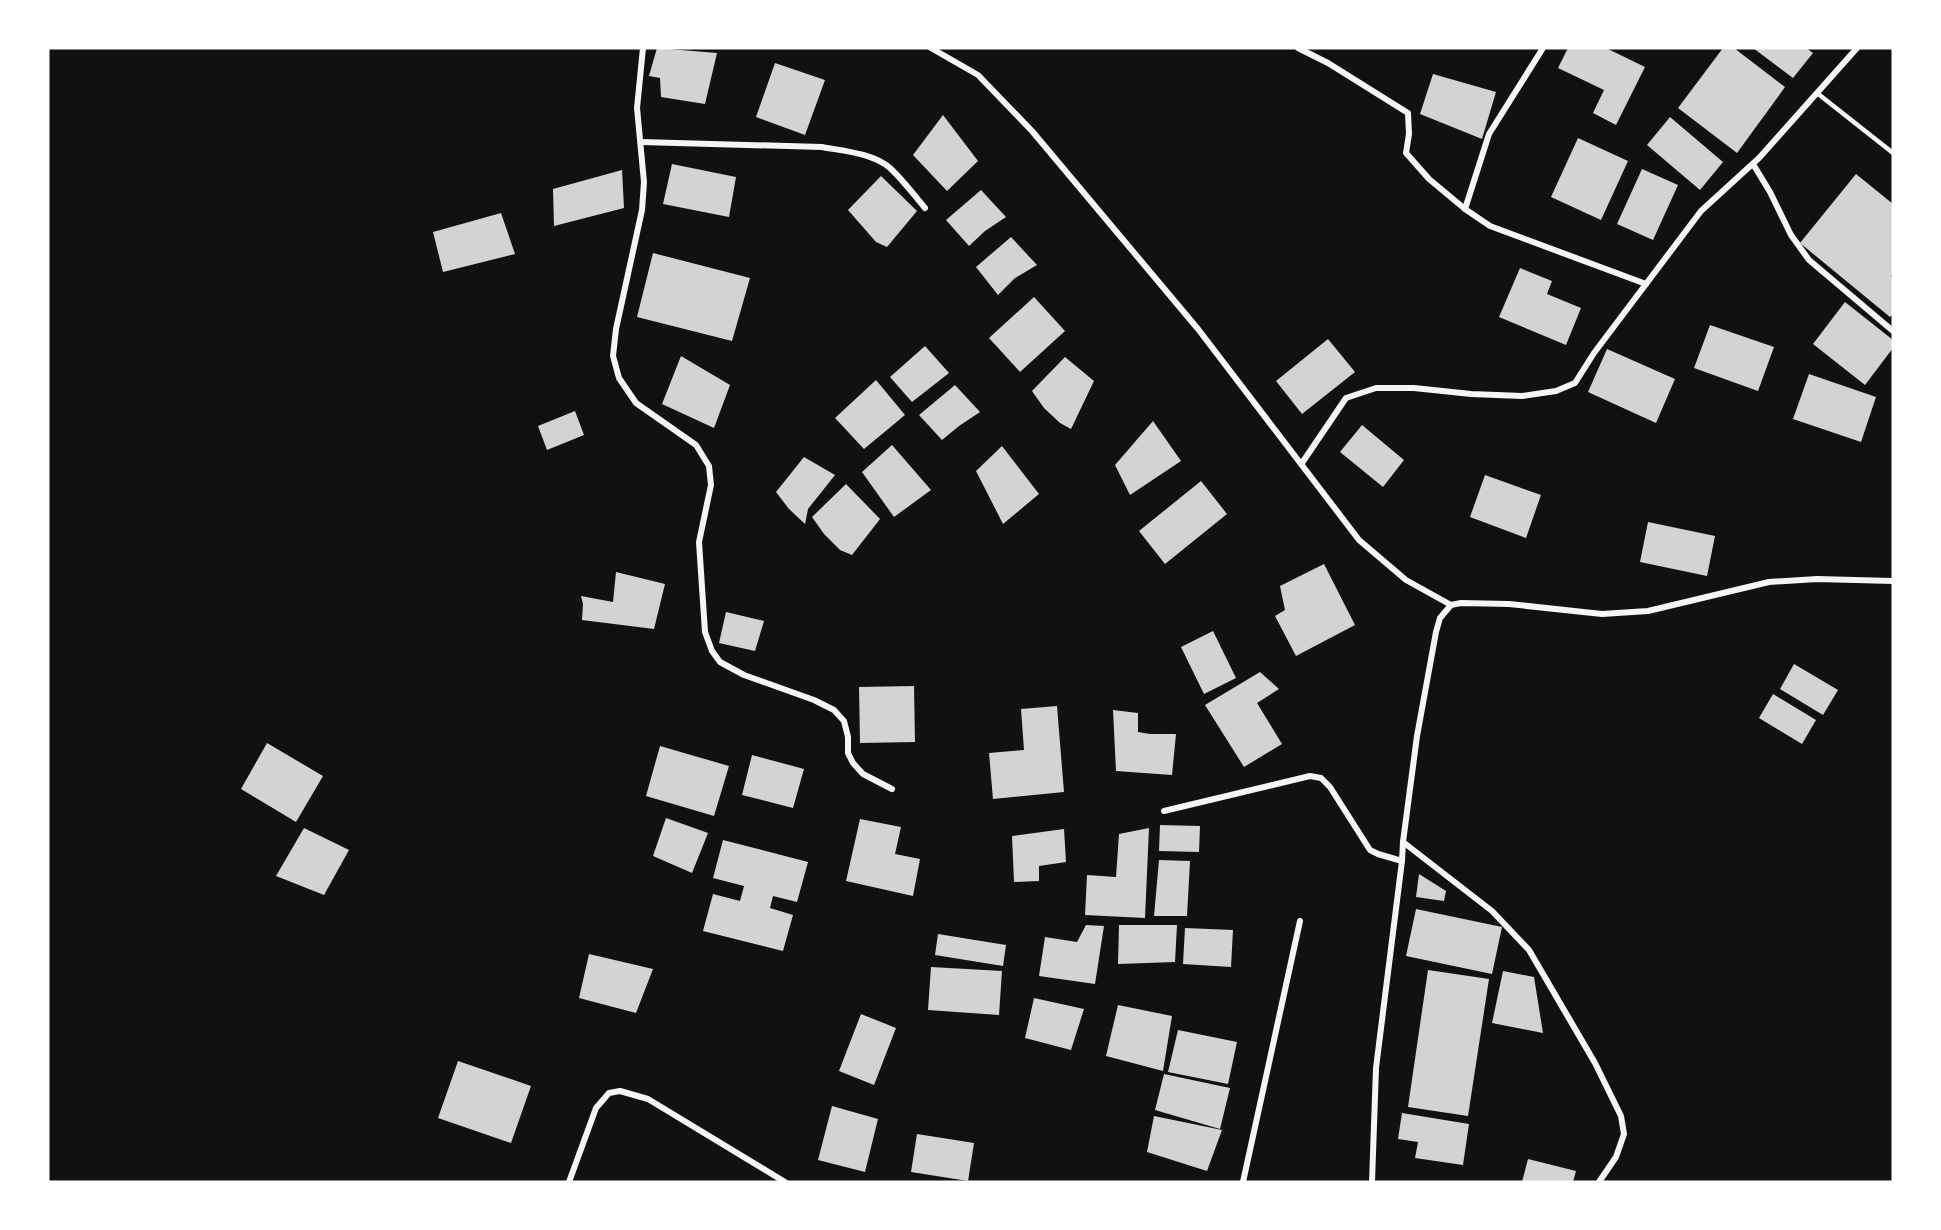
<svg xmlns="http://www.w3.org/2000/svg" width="1941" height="1230" font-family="'Roboto Condensed',sans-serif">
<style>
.building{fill:#d3d3d3}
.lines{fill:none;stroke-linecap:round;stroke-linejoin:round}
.service{stroke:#f5f5f5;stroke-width:4.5}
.minor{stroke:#f5f5f5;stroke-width:6}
</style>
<rect width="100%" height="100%" fill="#111"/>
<g class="building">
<polygon points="657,48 717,53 705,104 661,97 660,78 649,76"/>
<polygon points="1568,48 1606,48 1645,67 1616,125 1593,113 1604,90 1558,68"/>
<polygon points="1723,48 1734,48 1785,87 1737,153 1678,108"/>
<polygon points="1753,48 1806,48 1813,53 1793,78"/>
<polygon points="775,63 825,80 805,135 756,117"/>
<polygon points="1433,74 1496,92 1482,139 1420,114"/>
<polygon points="943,115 978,161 947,191 913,155"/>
<polygon points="1670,117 1723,162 1700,190 1647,145"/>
<polygon points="1578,138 1628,161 1601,220 1551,197"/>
<polygon points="672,164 736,177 729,217 663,204"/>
<polygon points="1642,169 1678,185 1653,240 1617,224"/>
<polygon points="622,170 624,208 554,226 553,189"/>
<polygon points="1856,174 1893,204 1893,274 1891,276 1893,278 1893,314 1890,317 1800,243"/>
<polygon points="881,176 917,211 887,247 876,242 848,210"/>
<polygon points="981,190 1006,217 985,231 969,246 946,220"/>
<polygon points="501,213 515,254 443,272 433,232"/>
<polygon points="1011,237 1037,265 1015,278 998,295 976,267"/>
<polygon points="653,253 750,278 732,341 637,317"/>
<polygon points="1520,268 1552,281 1547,294 1581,308 1566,345 1499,317"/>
<polygon points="1034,297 1065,331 1020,372 989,338"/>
<polygon points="1845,302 1893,340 1893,348 1865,385 1813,344"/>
<polygon points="1710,325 1774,347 1758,391 1694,368"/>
<polygon points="1328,339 1355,372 1302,414 1276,381"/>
<polygon points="925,346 949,373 912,402 890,377"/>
<polygon points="1607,349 1675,379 1656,423 1588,392"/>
<polygon points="681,356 730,385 714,428 662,404"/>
<polygon points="1065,357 1094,381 1071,429 1060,423 1044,408 1032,391"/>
<polygon points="1809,374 1876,397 1861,442 1793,419"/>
<polygon points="876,380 905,415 864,449 835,418"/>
<polygon points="955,385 980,412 959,426 942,440 919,415"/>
<polygon points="575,411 584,435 547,450 538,426"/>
<polygon points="1153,421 1181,461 1130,495 1115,465"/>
<polygon points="1362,425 1404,460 1383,487 1340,452"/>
<polygon points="892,445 931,490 894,517 862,472"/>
<polygon points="1002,446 1039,494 1003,524 976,471"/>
<polygon points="804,457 835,475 808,509 805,524 789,509 776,492"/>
<polygon points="1485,475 1541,495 1526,538 1470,517"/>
<polygon points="1201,481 1227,514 1165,564 1139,531"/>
<polygon points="846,484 880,519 852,555 840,550 824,534 812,517"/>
<polygon points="1648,522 1715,536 1707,576 1640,562"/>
<polygon points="1324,564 1355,625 1296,656 1275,616 1285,610 1280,586"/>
<polygon points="616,572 665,584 654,629 582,620 583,604 581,596 613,602"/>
<polygon points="726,612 764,621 755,651 719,643"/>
<polygon points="1213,631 1236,678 1204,694 1181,647"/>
<polygon points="1794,664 1838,690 1823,715 1780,689"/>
<polygon points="1260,672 1279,689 1257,703 1282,744 1244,767 1205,705"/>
<polygon points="914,686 915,742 860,743 859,687"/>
<polygon points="1773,694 1816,720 1802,744 1759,718"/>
<polygon points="1057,706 1064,792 993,799 989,753 1024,750 1021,709"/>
<polygon points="1113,710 1138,713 1138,732 1150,734 1176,734 1172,775 1116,771"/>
<polygon points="267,743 323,776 296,822 241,789"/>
<polygon points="660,746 729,766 714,816 646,796"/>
<polygon points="752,755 804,769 793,808 742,795"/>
<polygon points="666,818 708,833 692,873 653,856"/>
<polygon points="860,819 901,827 895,854 920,859 913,896 846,881"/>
<polygon points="1160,825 1200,826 1199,852 1159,851"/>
<polygon points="304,828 349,850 324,895 276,876"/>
<polygon points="1149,828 1145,918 1085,915 1087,875 1116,877 1119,834"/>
<polygon points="1064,829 1066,862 1039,866 1039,881 1014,882 1012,836"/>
<polygon points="723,840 808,862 797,902 773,896 770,908 793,915 783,951 703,931 713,894 740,901 744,886 713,878"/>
<polygon points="1159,860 1190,861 1187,916 1154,916"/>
<polygon points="1419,874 1446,891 1444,901 1416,897"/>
<polygon points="1416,909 1502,927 1492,974 1406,956"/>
<polygon points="1086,925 1104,926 1095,984 1039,976 1045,937 1077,942"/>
<polygon points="1119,925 1177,925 1175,962 1118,964"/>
<polygon points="1185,928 1233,930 1231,967 1183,964"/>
<polygon points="938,934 1006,945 1003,966 935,955"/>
<polygon points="589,954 653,969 636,1013 579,998"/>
<polygon points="931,967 1002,971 999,1015 928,1010"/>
<polygon points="1428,970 1489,979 1468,1116 1408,1107"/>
<polygon points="1503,971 1534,977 1543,1033 1492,1023"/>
<polygon points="1034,998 1084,1009 1071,1050 1025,1038"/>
<polygon points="1118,1005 1172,1016 1163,1071 1106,1056"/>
<polygon points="861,1014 896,1028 874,1085 839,1071"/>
<polygon points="1178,1030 1237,1042 1228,1084 1168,1072"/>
<polygon points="458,1061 531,1086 511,1143 438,1118"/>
<polygon points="1164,1074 1230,1088 1220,1129 1155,1110"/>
<polygon points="832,1106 878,1119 865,1172 818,1160"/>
<polygon points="1402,1113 1469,1124 1463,1165 1415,1158 1418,1142 1398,1139"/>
<polygon points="1154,1116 1222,1130 1207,1171 1147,1152"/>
<polygon points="917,1134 974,1143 968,1181 911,1172"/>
<polygon points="1528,1159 1576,1171 1573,1182 1522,1182"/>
</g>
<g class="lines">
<polyline class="service" points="1817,93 1893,153"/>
<g class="minor">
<polyline points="643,48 637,108 644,182 642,210 616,329 613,356 619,378 636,403 696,445 709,466 711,485 699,542 705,632 712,651 720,662 744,675 814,700 834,710 844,721 848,737 848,753 853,763 863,774 892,789"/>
<polyline points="931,48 978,75 1032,131 1198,329 1359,540 1406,580 1451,605"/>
<polyline points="1298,48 1328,63 1408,113 1409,134 1406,153 1429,179 1465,209 1490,226 1646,284"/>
<path d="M 641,142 L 822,147 C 843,151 873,153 890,168 C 903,180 914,195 925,208"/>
<polyline points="1753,164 1770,192 1791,235 1809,260 1893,331"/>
<polyline points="1465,209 1489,134 1543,48"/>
<polyline points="1302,463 1346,398 1376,388 1414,388 1471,394 1522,396 1556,391 1575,383 1594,353 1701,211 1759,158 1857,48"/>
<polyline points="1164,811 1310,776 1321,778 1330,787 1370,850 1378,854 1402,861"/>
<polyline points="1403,842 1492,911 1529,950 1595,1063 1621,1116 1624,1134 1616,1157 1599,1182"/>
<polyline points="569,1182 596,1108 609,1093 620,1091 648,1099 785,1182"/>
<polyline points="1243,1182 1300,921"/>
<polyline points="1372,1182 1376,1068 1402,861 1403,842 1417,736 1436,632 1440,618 1451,605 1461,603 1509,604 1602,614 1648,611 1769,582 1817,579 1893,581"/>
</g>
</g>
<rect width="1941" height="1230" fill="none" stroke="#ffffff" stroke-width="99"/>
</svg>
